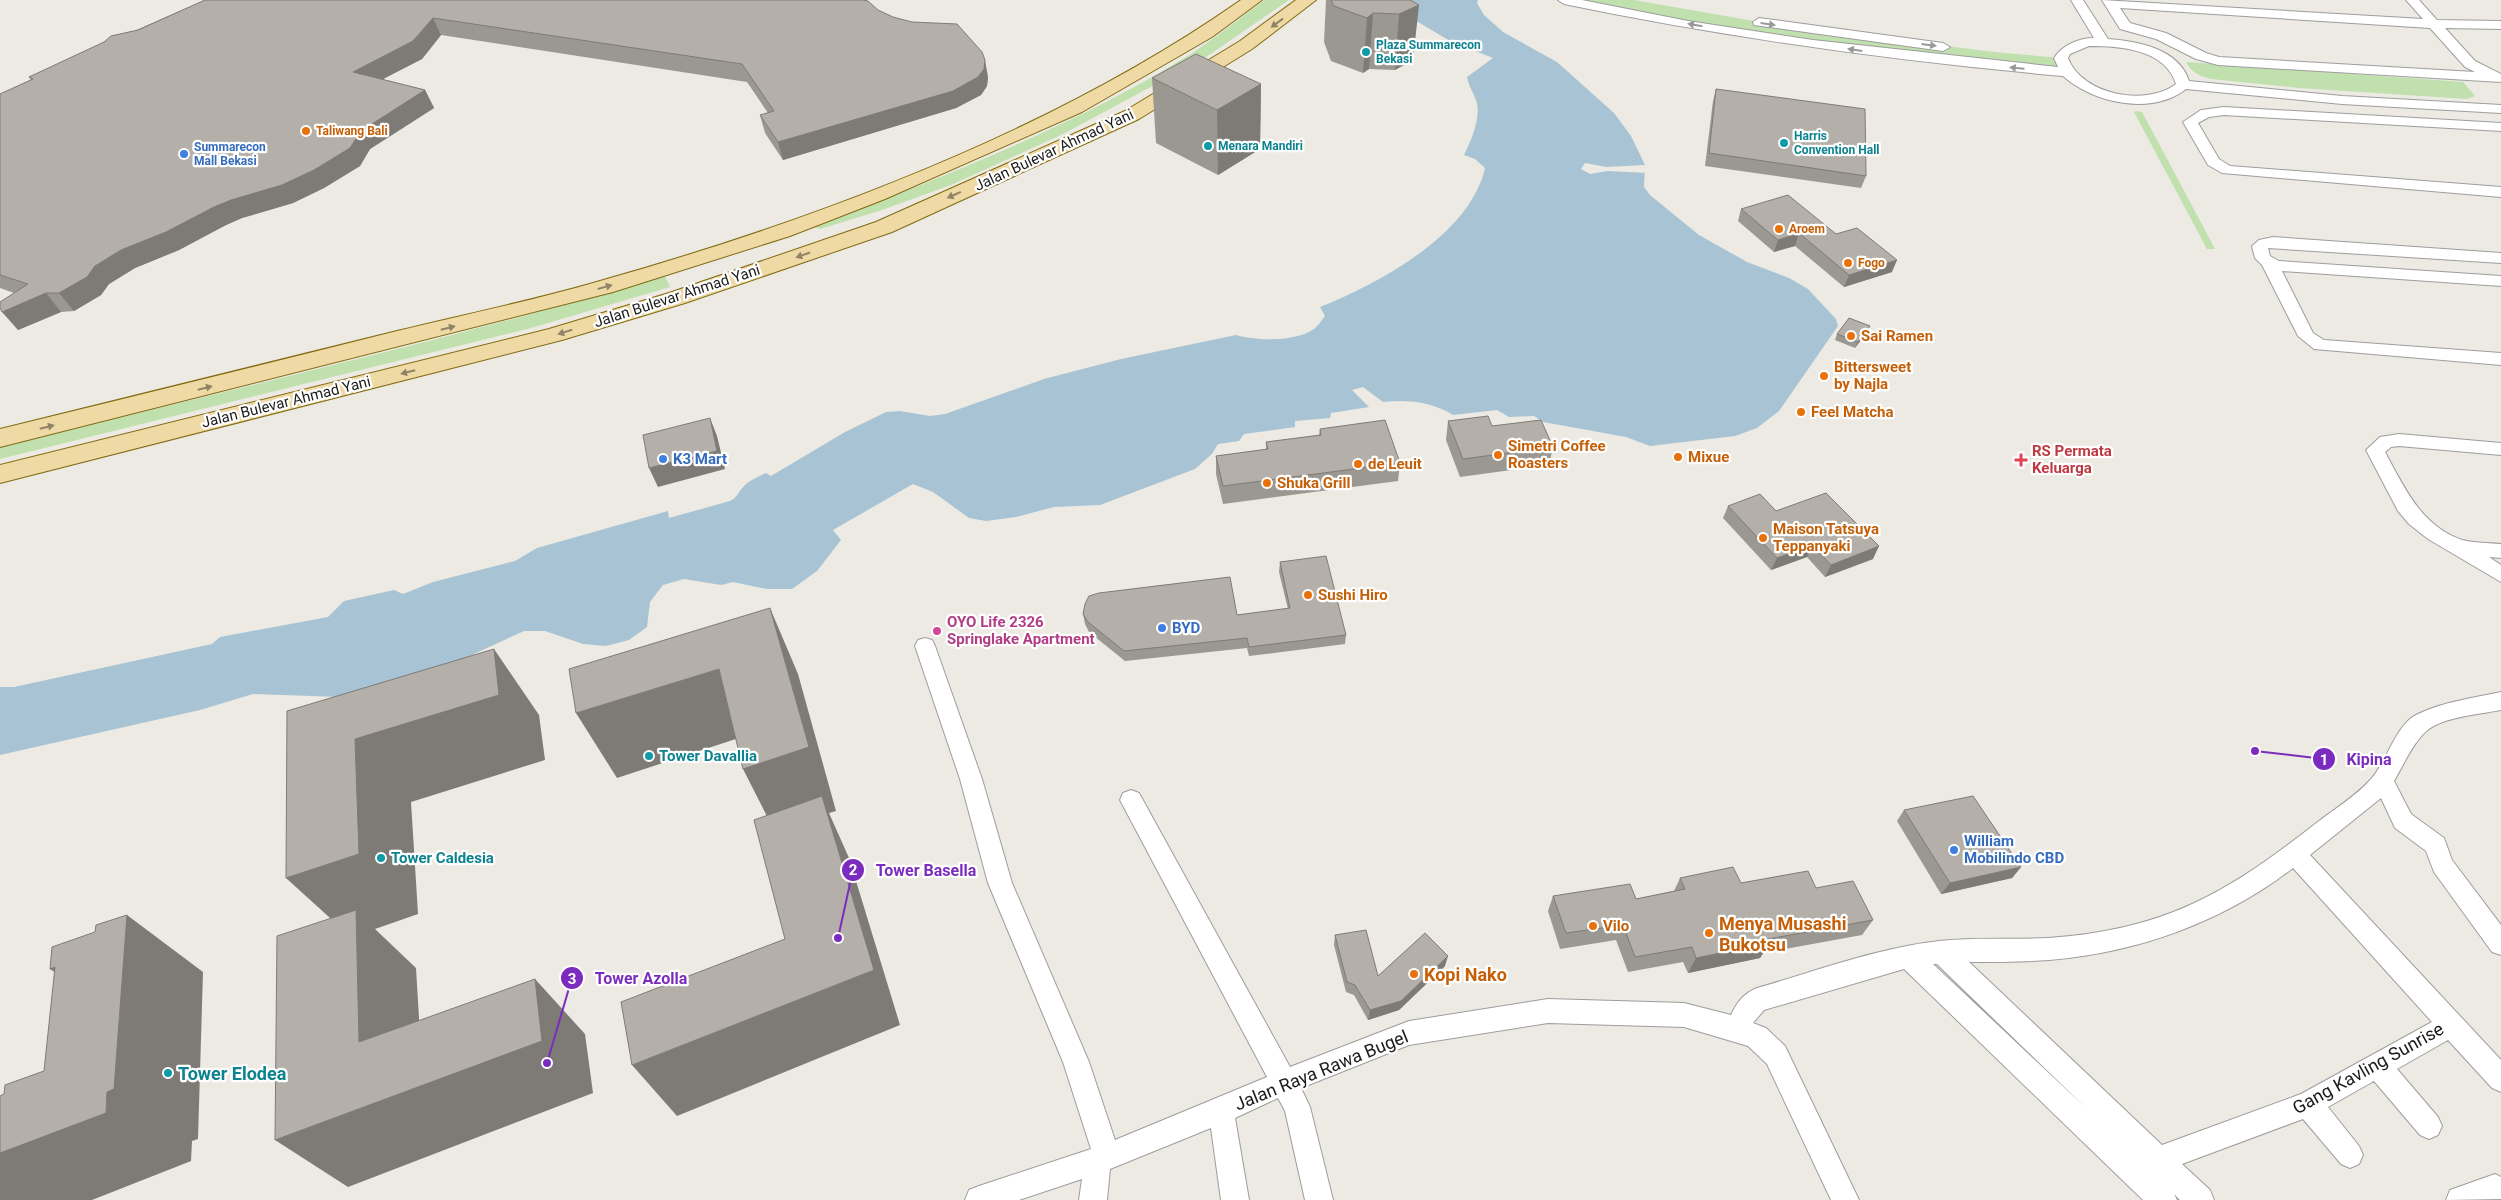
<svg xmlns="http://www.w3.org/2000/svg" width="2501" height="1200" font-family="Roboto,sans-serif">
<style>
.grass{fill:#c0e0ae}
.water{fill:#a8c4d4}
.pier{fill:#eceae3}
.lines{fill:none;stroke-linecap:round;stroke-linejoin:round}
.minor-casing{stroke:#9d9d9d;stroke-width:2}
.primary-casing{stroke:#816b12;stroke-width:2}
.minor{fill:#fff;fill-rule:evenodd}
.primary{fill:#efd9a4;fill-rule:evenodd}
.wall{fill:#9b9791}
.shaded-wall{fill:#7e7b76}
.building{fill:#b4b0a9;stroke:#7e7b76}
.oneway{fill:#908467}
.oneway2{fill:#999}
.culture-dot{fill:#0f9aa8;stroke:#fff;stroke-width:2}
.food-dot{fill:#e8710a;stroke:#fff;stroke-width:2}
.shop-dot{fill:#3f7fe0;stroke:#fff;stroke-width:2}
.health-dot{fill:#e0444e;stroke:#fff;stroke-width:2}
.hotel-dot{fill:#d1479c;stroke:#fff;stroke-width:2}
.labels{text-anchor:middle;dominant-baseline:central;stroke-width:4.5;stroke-linejoin:round;paint-order:stroke}
.far-culture-label{font-size:12px;font-weight:bold;fill:#0d838f;stroke:#fff;text-anchor:start}
.far-food-label{font-size:12px;font-weight:bold;fill:#c56008;stroke:#fff;text-anchor:start}
.far-shop-label{font-size:12px;font-weight:bold;fill:#366cbe;stroke:#fff;text-anchor:start}
.street-label{font-size:15px;fill:#1c1c1c;stroke:#fff}
.food-label{font-size:15px;font-weight:bold;fill:#c56008;stroke:#fff;text-anchor:start}
.health-label{font-size:15px;font-weight:bold;fill:#be3a42;stroke:#fff;text-anchor:start}
.shop-label{font-size:15px;font-weight:bold;fill:#366cbe;stroke:#fff;text-anchor:start}
.hotel-label{font-size:15px;font-weight:bold;fill:#b23c85;stroke:#fff;text-anchor:start}
.culture-label{font-size:15px;font-weight:bold;fill:#0d838f;stroke:#fff;text-anchor:start}
.near-food-label{font-size:18px;font-weight:bold;fill:#c56008;stroke:#fff;text-anchor:start}
.near-street-label{font-size:18px;fill:#1c1c1c;stroke:#fff}
.near-culture-label{font-size:18px;font-weight:bold;fill:#0d838f;stroke:#fff;text-anchor:start}
.leader{fill:none;stroke:#7b2cbf;stroke-width:2}
.callout-dot{fill:#7b2cbf;stroke:#fff;stroke-width:2}
.mark-label{font-size:15px;text-anchor:middle;font-weight:bold;fill:#fff}
.callout-label{font-size:16px;text-anchor:middle;font-weight:bold;fill:#7b2cbf;stroke:#fff;stroke-width:4.5;stroke-linejoin:round;paint-order:stroke}
</style>
<rect width="100%" height="100%" fill="#eceae3"/>
<g class="grass">
<path d="M 1265,0 L 1289,0 L 1203,59 L 1063,134 L 951,185 L 882,210 L 820,229 L 815,227 C 944,176 1076,126 1194,52 C 1218,36 1241,17 1265,0 Z"/>
<polygon points="1564,0 1634,0 1765,23 1994,52 2061,58 2065,72 1868,52"/>
<path d="M 2186,62 L 2463,82 L 2475,96 L 2467,99 L 2300,88 L 2211,79 C 2200,76 2192,73 2186,62 Z"/>
<polygon points="2137,111 2142,112 2215,249 2207,249 2134,112"/>
<path d="M 665,276 L 670,287 L 531,328 L 0,459 L 0,446 C 223,392 445,341 665,276 Z"/>
</g>
<path class="water" d="M 1381,0 L 1478,0 L 1477,3 L 1484,15 L 1503,32 L 1557,62 L 1614,113 L 1631,136 L 1645,165 L 1644,187 L 1650,195 L 1699,235 L 1747,262 L 1789,278 L 1808,289 L 1836,319 L 1838,326 L 1779,411 L 1757,428 L 1735,436 L 1650,446 L 1626,437 L 1543,422 L 1534,416 L 1509,417 L 1497,410 L 1453,415 C 1433,402 1407,399 1383,402 L 1363,387 L 1352,390 L 1369,407 L 1331,413 L 1330,418 L 1295,421 L 1295,427 L 1244,434 L 1239,441 L 1218,444 L 1212,454 L 1195,469 L 1100,505 L 1054,507 L 1016,517 L 986,521 L 969,518 L 933,492 L 913,484 L 833,530 L 841,540 L 817,571 L 792,589 L 767,589 L 733,582 L 721,585 L 684,579 L 663,585 L 650,602 L 647,627 L 629,640 L 606,646 L 583,644 L 545,631 L 524,631 L 476,653 L 433,680 L 339,697 L 253,694 L 200,710 L 0,755 L 0,687 L 14,687 L 212,644 L 220,637 L 328,617 L 344,601 L 394,590 L 403,594 L 433,582 L 515,561 L 537,548 L 668,511 L 669,518 L 730,501 C 738,497 738,492 744,486 C 750,480 758,477 766,473 L 771,476 L 845,432 L 886,412 L 900,411 L 930,416 L 945,414 L 1044,379 L 1121,359 L 1236,335 C 1256,341 1295,342 1314,329 C 1318,326 1322,320 1325,316 L 1320,307 C 1378,284 1470,235 1485,168 L 1475,159 L 1464,155 C 1471,141 1482,116 1476,100 C 1473,92 1469,87 1467,77 L 1493,58 L 1450,41 Z"/>
<polygon class="pier" points="1585,163 1606,167 1645,165 1647,173 1608,171 1590,174 1581,169"/>
<g class="lines">
<g class="minor-casing">
<g id="minor">
<path d="M 1558,0 L 1582,0 L 1688,21 L 1813,40 L 2058,67 L 2054,58 C 2062,45 2079,38 2094,38 L 2071,0 L 2083,0 L 2108,39 C 2138,41 2179,49 2189,81 L 2342,96 L 2501,105 L 2501,113 L 2342,104 L 2186,89 C 2152,116 2093,103 2063,76 C 1895,61 1729,38 1564,4 ZM 2089,46 C 2120,46 2165,49 2176,84 C 2146,107 2082,95 2068,58 L 2070,54 Z"/>
<path d="M 2102,0 L 2423,19 L 2406,0 L 2419,0 L 2437,20 L 2501,21 L 2501,29 L 2445,28 L 2475,61 L 2501,74 L 2501,82 L 2218,65 L 2196,59 L 2156,39 L 2120,29 ZM 2120,8 L 2430,28 L 2465,67 L 2475,72 L 2219,57 L 2206,53 L 2166,33 L 2130,23 Z"/>
<polygon points="1759,18 1943,43 1950,47 1943,51 1754,25 1753,22"/>
<polygon points="2224,107 2501,123 2501,131 2224,115 2209,117 2198,123 2219,159 2230,166 2501,187 2501,197 2222,173 2208,165 2183,122 2201,110"/>
<polygon points="2273,237 2501,253 2501,263 2268,248 2270,256 2279,261 2501,276 2501,286 2282,271 2313,333 2324,340 2501,353 2501,365 2314,349 2298,336 2262,265 2255,258 2252,246 2259,240"/>
<path d="M 2399,434 L 2501,443 L 2501,455 L 2399,446 L 2391,447 L 2385,452 C 2404,487 2421,526 2462,540 C 2474,543 2489,543 2501,544 L 2501,558 L 2489,557 L 2501,565 L 2501,582 L 2428,539 L 2409,524 L 2398,511 L 2366,450 L 2380,437 Z"/>
<path d="M 925,638 L 932,640 L 935,646 L 982,779 L 1012,883 L 1089,1062 L 1115,1140 L 1267,1077 L 1120,800 L 1123,793 L 1131,790 L 1139,793 L 1290,1067 L 1409,1021 L 1548,999 L 1684,1003 L 1731,1015 C 1737,1002 1743,994 1757,988 C 1816,971 1877,948 1939,941 C 1975,937 2012,940 2048,938 C 2095,935 2146,925 2190,905 C 2237,884 2278,853 2319,821 C 2336,808 2356,796 2371,779 C 2386,763 2396,725 2416,715 C 2442,702 2473,698 2501,692 L 2501,710 C 2481,714 2445,717 2429,729 C 2414,740 2404,764 2394,781 L 2411,814 L 2444,838 L 2452,860 L 2501,925 L 2501,955 L 2492,952 L 2434,872 L 2426,851 L 2395,828 L 2381,798 L 2310,855 L 2501,1060 L 2501,1092 L 2492,1088 L 2448,1040 L 2397,1069 L 2438,1117 L 2442,1126 L 2438,1135 L 2429,1139 L 2420,1135 L 2374,1081 L 2328,1107 L 2359,1146 L 2363,1155 L 2359,1164 L 2350,1168 L 2341,1164 L 2303,1119 L 2182,1164 L 2210,1190 L 2214,1200 L 2180,1200 L 2174,1194 L 2177,1200 L 2143,1200 L 1904,969 L 1764,1010 L 1753,1023 L 1766,1028 L 1785,1046 L 1859,1200 L 1831,1200 L 1767,1064 L 1748,1046 L 1684,1027 L 1548,1023 L 1409,1045 L 1301,1088 L 1310,1107 L 1333,1200 L 1305,1200 L 1285,1111 L 1278,1098 L 1235,1118 L 1249,1200 L 1221,1200 L 1211,1128 L 1110,1169 L 1107,1200 L 1079,1200 L 1082,1179 L 1019,1200 L 965,1200 L 969,1190 L 979,1186 L 1091,1149 L 1063,1062 L 988,883 L 960,779 L 915,646 L 918,640 ZM 2293,868 L 2432,1022 L 2301,1094 L 2162,1145 L 1969,962 C 1996,962 2023,962 2049,960 C 2137,953 2223,922 2293,868 ZM 1933,964 L 1937,964 L 2088,1110 Z"/>
<polygon points="2495,1174 2501,1177 2501,1199 2446,1200 2450,1190"/>
</g>
</g>
<g class="primary-casing">
<g id="primary">
<path d="M 1241,0 L 1262,0 L 1212,37 L 1082,112 L 885,199 L 790,236 L 613,292 L 0,447 L 0,429 C 131,397 262,365 393,332 C 462,315 532,301 600,281 C 819,219 1054,131 1241,0 Z"/>
<polygon points="1296,0 1316,0 1252,49 1139,119 892,232 685,303 562,340 0,483 0,465 549,329 669,293 876,222 1125,111 1240,41"/>
</g>
</g>
<use href="#minor" class="minor"/>
<use href="#primary" class="primary"/>
</g>
<g class="wall">
<polygon points="205,0 878,10 988,77 987,86 981,95 956,108 783,160 765,133 760,115 768,113 747,82 441,35 422,59 382,79 425,90 434,108 370,149 360,166 324,188 293,203 242,218 226,225 179,250 135,268 109,284 101,295 74,311 61,312 18,330 14,293 0,288 0,94 31,80 29,77"/>
<polygon points="1326,0 1410,0 1413,60 1395,70 1369,69 1363,73 1331,61 1324,42"/>
<polygon points="1152,78 1261,84 1260,149 1218,175 1156,143"/>
<polygon points="1716,89 1866,176 1861,188 1705,166 1713,101"/>
<polygon points="1741,209 1836,234 1892,272 1844,287 1795,246 1774,252 1738,221"/>
<polygon points="1867,332 1855,348 1835,340 1837,334"/>
<polygon points="1448,421 1492,426 1553,447 1549,465 1460,477 1446,440"/>
<polygon points="1320,429 1400,463 1398,481 1223,504 1216,474 1216,456 1266,450 1266,442 1319,435"/>
<polygon points="1728,506 1776,511 1873,559 1825,577 1807,557 1771,570 1723,518"/>
<polygon points="1280,562 1346,635 1345,644 1249,656 1247,648 1125,661 1089,632 1085,624 1083,614 1237,615 1288,609 1279,572"/>
<polygon points="1904,810 2021,867 2012,878 1941,894 1897,821"/>
<polygon points="1680,878 1741,883 1816,888 1873,920 1862,935 1763,953 1760,958 1688,973 1683,962 1628,972 1616,940 1560,949 1548,911 1553,896 1636,899 1674,891"/>
<polygon points="1335,935 1378,976 1445,966 1399,1010 1368,1020 1354,995 1346,992 1334,945"/>
</g>
<g class="shaded-wall">
<polygon points="1419,5 1413,60 1395,70 1399,14"/>
<polygon points="1373,13 1369,69 1363,73 1367,18"/>
<polygon points="433,18 441,35 422,59 362,90 353,72"/>
<polygon points="985,60 988,77 987,86 981,95 956,108 783,160 778,142"/>
<polygon points="1261,84 1260,149 1218,175 1217,110"/>
<polygon points="425,90 434,108 370,149 360,166 324,188 293,203 242,218 226,225 179,250 135,268 109,284 101,295 74,311 59,293 95,266 121,250 361,131"/>
<polygon points="1799,233 1795,246 1774,252 1778,240"/>
<polygon points="1897,260 1892,272 1844,287 1849,275"/>
<polygon points="46,293 61,312 18,330 2,312"/>
<polygon points="1870,326 1867,332 1855,348 1858,342"/>
<polygon points="710,418 717,436 725,469 658,487 649,468"/>
<polygon points="1812,545 1807,557 1771,570 1777,558"/>
<polygon points="1879,546 1873,559 1825,577 1831,565"/>
<polygon points="770,608 798,674 836,811 829,813 849,858 900,1025 677,1116 632,1065 874,970 775,832 743,769"/>
<polygon points="494,649 539,715 545,760 411,802 418,914 375,929 416,968 423,1085 535,979 585,1034 593,1093 348,1187 275,1140 359,1042 351,937 286,878 355,739"/>
<polygon points="719,669 751,734 617,778 576,713"/>
<polygon points="2021,867 2012,878 1941,894 1950,883"/>
<polygon points="127,915 203,972 198,1139 192,1141 191,1161 92,1200 0,1200 0,1153 107,1092 120,1015 50,969"/>
<polygon points="1770,943 1760,958 1688,973 1696,958"/>
<polygon points="1448,956 1445,966 1399,1010 1368,1020 1370,1010"/>
</g>
<g class="building">
<polygon points="205,0 863,0 868,1 878,10 893,17 912,22 957,24 982,52 985,60 984,69 978,77 953,91 778,142 760,115 774,111 742,64 433,18 413,41 353,72 425,90 361,131 350,148 314,170 282,185 231,200 214,207 166,232 121,250 95,266 87,277 59,293 46,293 2,312 0,308 0,302 28,284 0,275 0,94 33,79 29,77 104,42 111,36 138,30"/>
<polygon points="1331,0 1410,0 1419,5 1399,14 1373,13 1367,18 1334,6"/>
<polygon points="1196,54 1261,84 1217,110 1152,78"/>
<polygon points="1716,89 1865,109 1866,176 1709,153"/>
<polygon points="1788,195 1836,234 1857,228 1897,260 1849,275 1799,233 1778,240 1741,209"/>
<polygon points="1849,318 1870,326 1858,342 1837,334"/>
<polygon points="1488,416 1492,426 1541,420 1553,447 1463,459 1448,421"/>
<polygon points="710,418 717,451 649,468 643,435"/>
<polygon points="1385,420 1400,463 1223,486 1216,456 1268,449 1266,442 1321,435 1320,429"/>
<polygon points="1826,493 1879,546 1831,565 1812,545 1777,558 1728,506 1760,494 1776,511"/>
<polygon points="1326,556 1346,635 1249,647 1247,638 1124,651 1088,622 1083,614 1085,604 1089,596 1099,593 1230,577 1237,615 1290,608 1280,562"/>
<polygon points="770,608 809,747 743,769 719,669 576,713 569,669"/>
<polygon points="494,649 499,695 355,739 359,854 286,878 287,711"/>
<polygon points="822,796 874,970 632,1065 621,1002 785,939 754,820"/>
<polygon points="1973,796 2021,867 1950,883 1904,810"/>
<polygon points="1733,867 1741,883 1808,871 1816,888 1853,881 1873,920 1768,939 1770,943 1696,958 1692,947 1635,957 1623,925 1566,933 1553,896 1630,884 1636,899 1685,889 1680,878"/>
<polygon points="356,910 359,1042 535,979 542,1041 275,1140 277,936"/>
<polygon points="127,915 114,1089 107,1092 106,1113 0,1153 0,1096 4,1094 5,1085 44,1071 55,967 50,969 52,947 95,932 96,925"/>
<polygon points="1366,930 1378,976 1425,933 1448,956 1401,1001 1370,1010 1355,985 1347,982 1335,935"/>
</g>
<defs><path id="oneway-solid" d="M-6-.8H1V-3.2L6.5 0L1 3.2V.8H-6Z" transform="scale(1.25)"/></defs>
<g class="oneway">
<use href="#oneway-solid" transform="translate(1277 23) rotate(144)"/>
<use href="#oneway-solid" transform="translate(954 195) rotate(156)"/>
<use href="#oneway-solid" transform="translate(803 255) rotate(161)"/>
<use href="#oneway-solid" transform="translate(605 287) rotate(-16)"/>
<use href="#oneway-solid" transform="translate(448 328) rotate(-14)"/>
<use href="#oneway-solid" transform="translate(565 332) rotate(163)"/>
<use href="#oneway-solid" transform="translate(408 372) rotate(166)"/>
<use href="#oneway-solid" transform="translate(205 388) rotate(-14)"/>
<use href="#oneway-solid" transform="translate(47 427) rotate(-14)"/>
</g>
<g class="oneway2">
<use href="#oneway-solid" transform="translate(1768 24) rotate(8)"/>
<use href="#oneway-solid" transform="translate(1695 25) rotate(-170)"/>
<use href="#oneway-solid" transform="translate(1929 45) rotate(7)"/>
<use href="#oneway-solid" transform="translate(1855 50) rotate(-172)"/>
<use href="#oneway-solid" transform="translate(2017 68) rotate(-175)"/>
</g>
<g class="culture-dot">
<circle cx="1366" cy="52" r="5"/>
<circle cx="1784" cy="143" r="5"/>
<circle cx="1208" cy="146" r="5"/>
<circle cx="649" cy="756" r="5"/>
<circle cx="381" cy="858" r="5"/>
<circle cx="168" cy="1073" r="5"/>
</g>
<g class="food-dot">
<circle cx="306" cy="131" r="5"/>
<circle cx="1779" cy="229" r="5"/>
<circle cx="1848" cy="263" r="5"/>
<circle cx="1851" cy="336" r="5"/>
<circle cx="1824" cy="376" r="5"/>
<circle cx="1801" cy="412" r="5"/>
<circle cx="1498" cy="455" r="5"/>
<circle cx="1678" cy="457" r="5"/>
<circle cx="1358" cy="464" r="5"/>
<circle cx="1267" cy="483" r="5"/>
<circle cx="1763" cy="538" r="5"/>
<circle cx="1308" cy="595" r="5"/>
<circle cx="1593" cy="926" r="5"/>
<circle cx="1709" cy="933" r="5"/>
<circle cx="1414" cy="974" r="5"/>
</g>
<g class="shop-dot">
<circle cx="184" cy="154" r="5"/>
<circle cx="663" cy="459" r="5"/>
<circle cx="1162" cy="628" r="5"/>
<circle cx="1954" cy="850" r="5"/>
</g>
<path class="health-dot" d="M2018.5 452.5h5v5h5v5h-5v5h-5v-5h-5v-5h5z"/>
<circle class="hotel-dot" cx="937" cy="631" r="5"/>
<g class="labels">
<g class="far-culture-label">
<text x="1376" y="45">Plaza Summarecon<tspan x="1376" dy="14">Bekasi</tspan></text>
<text x="1794" y="136">Harris<tspan x="1794" dy="14">Convention Hall</tspan></text>
<text x="1218" y="146">Menara Mandiri</text>
</g>
<g class="far-food-label">
<text x="316" y="131">Taliwang Bali</text>
<text x="1789" y="229">Aroem</text>
<text x="1858" y="263">Fogo</text>
</g>
<g class="far-shop-label">
<text x="194" y="147">Summarecon<tspan x="194" dy="14">Mall Bekasi</tspan></text>
</g>
<g class="street-label">
<text transform="translate(1054 150) rotate(-25)">Jalan Bulevar Ahmad Yani</text>
<text transform="translate(677 296) rotate(-18)">Jalan Bulevar Ahmad Yani</text>
<text transform="translate(286 402) rotate(-14)">Jalan Bulevar Ahmad Yani</text>
</g>
<g class="food-label">
<text x="1861" y="336">Sai Ramen</text>
<text x="1834" y="367">Bittersweet<tspan x="1834" dy="17">by Najla</tspan></text>
<text x="1811" y="412">Feel Matcha</text>
<text x="1508" y="446">Simetri Coffee<tspan x="1508" dy="17">Roasters</tspan></text>
<text x="1688" y="457">Mixue</text>
<text x="1368" y="464">de Leuit</text>
<text x="1277" y="483">Shuka Grill</text>
<text x="1773" y="529">Maison Tatsuya<tspan x="1773" dy="17">Teppanyaki</tspan></text>
<text x="1318" y="595">Sushi Hiro</text>
<text x="1603" y="926">Vilo</text>
</g>
<g class="health-label">
<text x="2032" y="451">RS Permata<tspan x="2032" dy="17">Keluarga</tspan></text>
</g>
<g class="shop-label">
<text x="673" y="459">K3 Mart</text>
<text x="1172" y="628">BYD</text>
<text x="1964" y="841">William<tspan x="1964" dy="17">Mobilindo CBD</tspan></text>
</g>
<g class="hotel-label">
<text x="947" y="622">OYO Life 2326<tspan x="947" dy="17">Springlake Apartment</tspan></text>
</g>
<g class="culture-label">
<text x="659" y="756">Tower Davallia</text>
<text x="391" y="858">Tower Caldesia</text>
</g>
<g class="near-food-label">
<text x="1719" y="923">Menya Musashi<tspan x="1719" dy="21">Bukotsu</tspan></text>
<text x="1424" y="974">Kopi Nako</text>
</g>
<g class="near-street-label">
<text transform="translate(2368 1068) rotate(-29)">Gang Kavling Sunrise</text>
<text transform="translate(1321 1070) rotate(-22)">Jalan Raya Rawa Bugel</text>
</g>
<g class="near-culture-label">
<text x="178" y="1073">Tower Elodea</text>
</g>
</g>
<path class="leader" d="M2255 751L2324 759M838 938L853 870M547 1063L572 978"/>
<g class="callout-dot">
<circle cx="2255" cy="751" r="5"/>
<circle cx="838" cy="938" r="5"/>
<circle cx="547" cy="1063" r="5"/>
<circle cx="2324" cy="759" r="12"/>
<circle cx="853" cy="870" r="12"/>
<circle cx="572" cy="978" r="12"/>
</g>
<g class="mark-label">
<text x="2324" y="765">1</text>
<text x="853" y="875">2</text>
<text x="572" y="984">3</text>
</g>
<g class="callout-label">
<text x="2369" y="765">Kipina</text>
<text x="926" y="876">Tower Basella</text>
<text x="641" y="984">Tower Azolla</text>
</g>
</svg>
